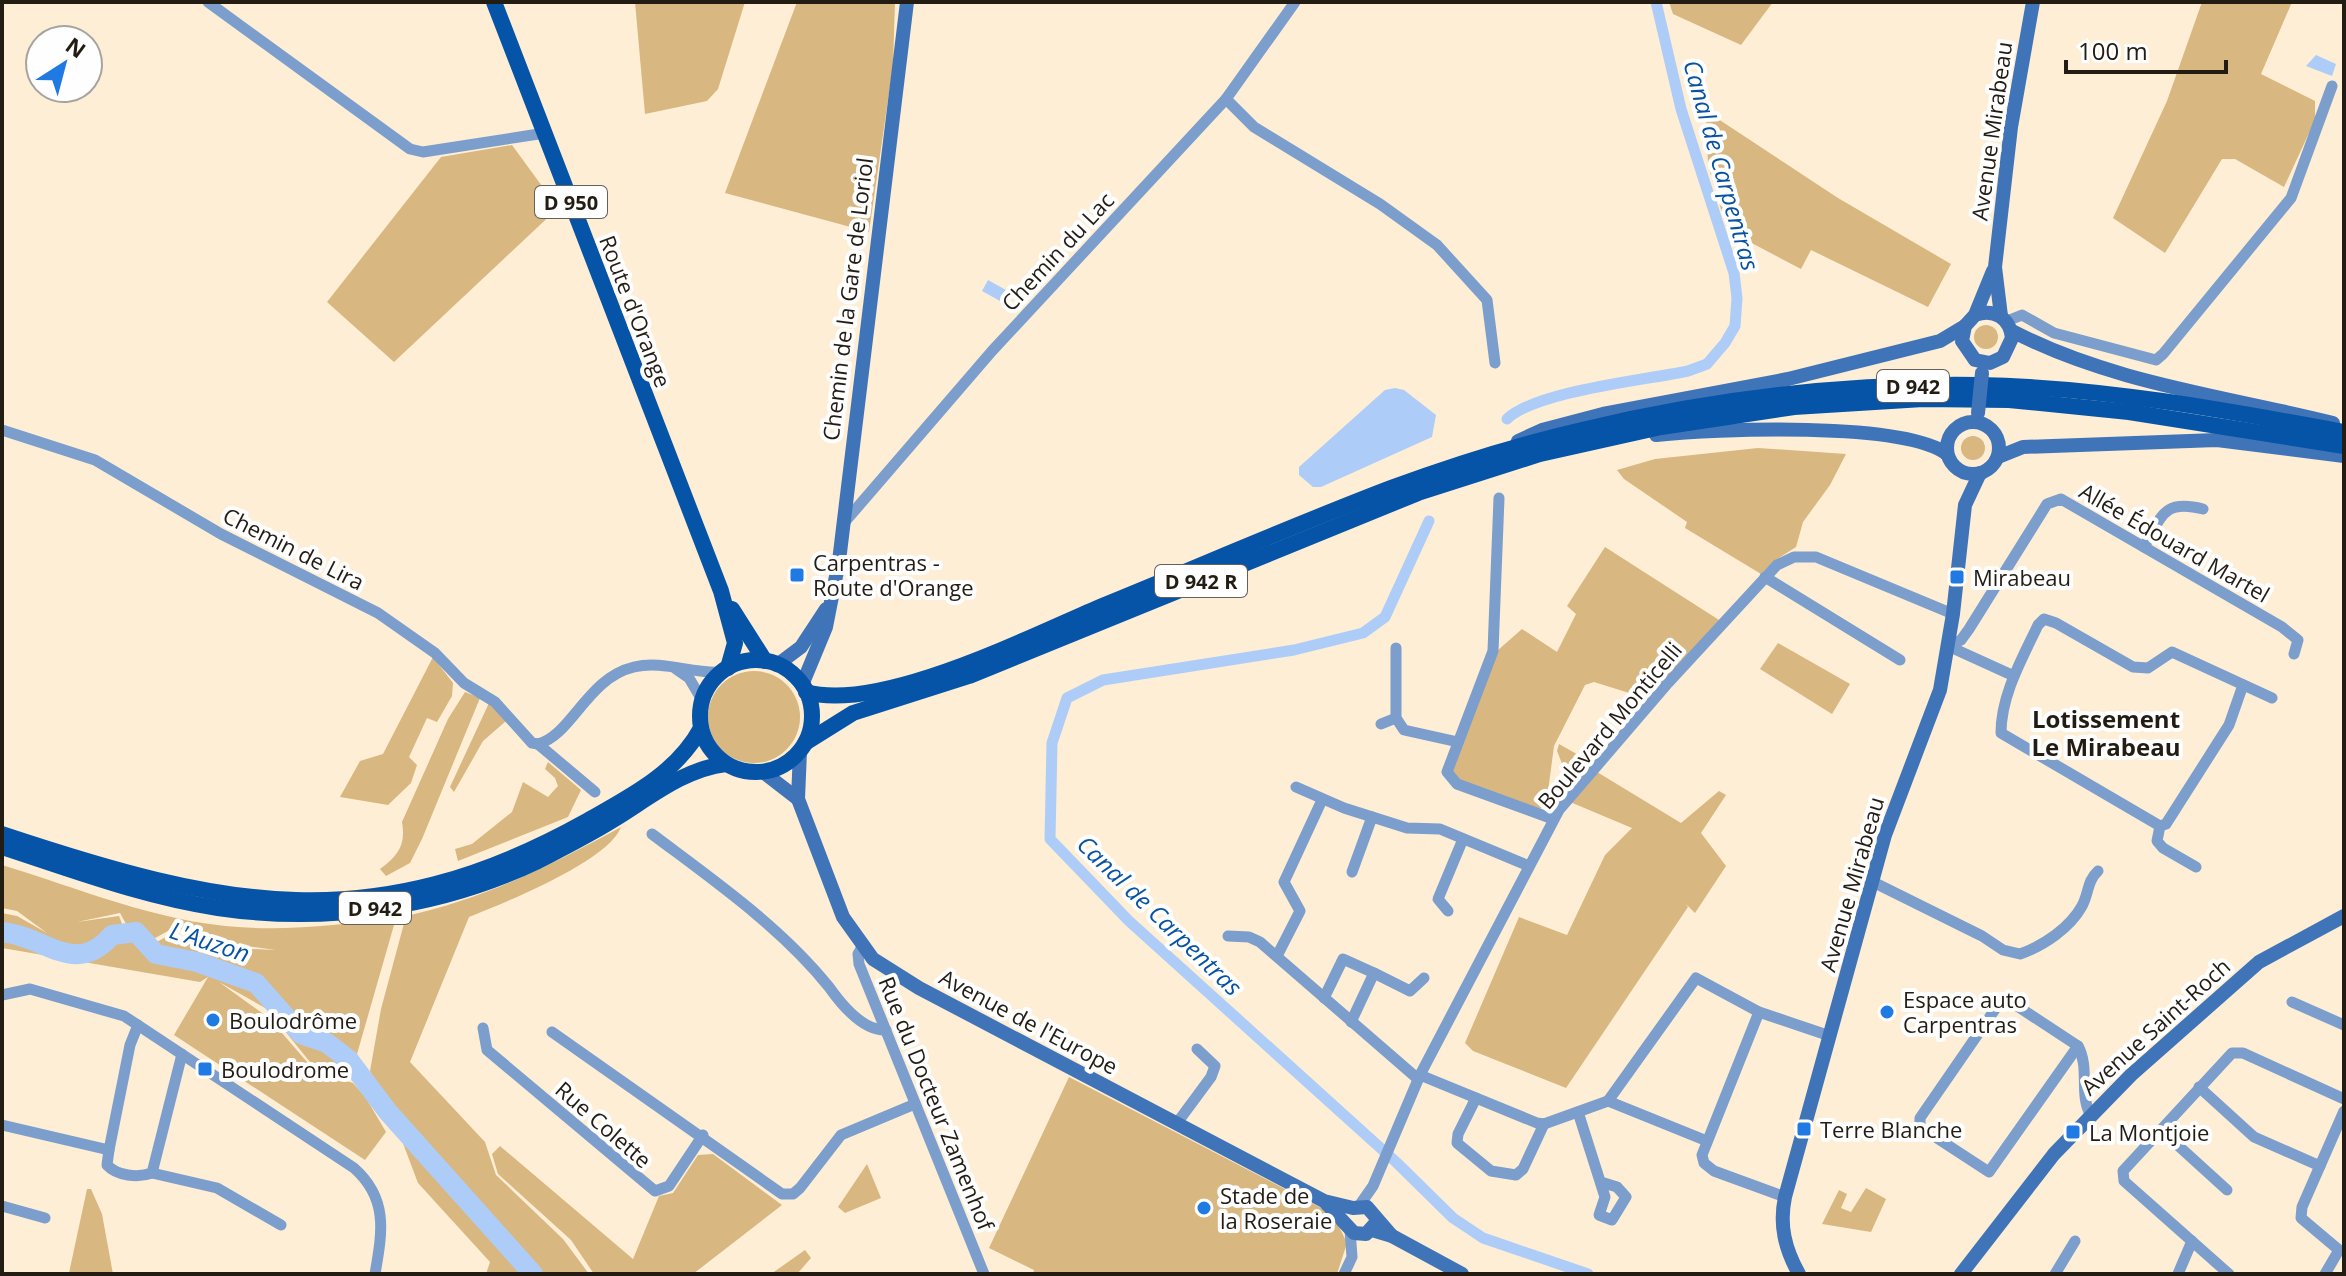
<svg xmlns="http://www.w3.org/2000/svg" width="2346" height="1276" font-family="'Open Sans',sans-serif">
<style>
.green{fill:#d9b780;fill-rule:evenodd}
.water{fill:#adcdf8}
.lines{fill:none;stroke-linecap:round;stroke-linejoin:round}
.canal{stroke:#adcdf8;stroke-width:11}
.river{stroke:#adcdf8;stroke-width:20}
.street{stroke:#7b9ecc;stroke-width:11}
.secondary{stroke:#4074b8;stroke-width:14}
.primary{stroke:#0654a7;stroke-width:16}
.secondary-bridge{stroke:#4074b8;stroke-width:14}
.poi-dot{fill:#207ae3;stroke:#fefefe;stroke-width:3}
.labels{text-anchor:middle;dominant-baseline:central;stroke-width:8;stroke-linejoin:round;paint-order:stroke}
.shield{fill:#fefefe;stroke:#64605a;stroke-width:2}
.shield-label{font-size:20px;font-weight:bold;fill:#221c13}
.street-label{font-size:22px;fill:#221c13;stroke:#fefefe}
.poi-label{font-size:22px;fill:#221c13;stroke:#fefefe;text-anchor:start}
.water-label{font-size:24px;font-style:italic;fill:#0752a3;stroke:#fefefe}
.neighbourhood-label{font-size:24px;font-weight:bold;fill:#221c13;stroke:#fefefe}
</style>
<rect width="100%" height="100%" fill="#feeed5"/>
<g class="green">
<polygon points="635,2 745,2 718,89 707,101 645,114"/>
<polygon points="797,2 895,2 893,65 869,232 725,193"/>
<polygon points="1669,2 1773,2 1741,45 1673,14"/>
<polygon points="2202,2 2292,2 2261,74 2315,101 2315,120 2284,187 2235,159 2222,159 2165,253 2113,218 2167,101"/>
<polygon points="1706,111 1838,198 1951,264 1928,307 1811,250 1801,269 1727,230 1708,165"/>
<polygon points="512,145 558,208 394,362 327,302 441,157"/>
<circle cx="1986" cy="337" r="12"/>
<circle cx="1973" cy="448" r="12"/>
<polygon points="1758,448 1846,454 1830,485 1803,522 1796,547 1774,561 1761,574 1685,528 1687,522 1624,479 1617,470 1655,459"/>
<polygon points="1605,547 1719,620 1665,680 1642,697 1594,682 1585,685 1554,746 1547,799 1540,809 1458,781 1450,772 1497,651 1522,629 1557,652 1576,614 1567,606"/>
<polygon points="1778,643 1850,684 1832,714 1760,669"/>
<polygon points="433,657 453,683 452,696 437,722 427,718 409,757 417,765 411,783 388,805 340,797 360,761 383,754"/>
<circle cx="754" cy="717" r="46"/>
<path d="M 465,692 L 480,698 L 422,839 L 410,863 L 386,876 L 380,869 C 398,856 406,845 402,822 L 448,719 Z"/>
<polygon points="489,703 506,721 483,741 454,792 450,787"/>
<polygon points="1559,744 1582,757 1585,775 1558,804 1567,776 1557,751"/>
<polygon points="548,762 581,790 568,817 458,861 455,849 472,844 512,812 523,782 548,797 558,786 555,778 545,769"/>
<polygon points="1597,772 1681,823 1719,791 1726,795 1701,833 1726,866 1695,913 1686,904 1688,907 1566,1088 1473,1051 1465,1043 1519,917 1567,935 1605,855 1632,828 1570,802"/>
<path d="M 621,827 C 609,861 504,903 469,917 L 410,1062 L 485,1142 L 496,1175 L 563,1239 L 589,1274 L 486,1274 L 490,1262 L 418,1183 L 390,1109 L 370,1071 L 381,1009 L 406,916 C 485,899 551,865 621,827 Z"/>
<path d="M 2,865 C 78,888 158,922 238,927 C 290,931 344,924 396,918 L 351,1075 L 314,1067 L 267,1009 L 219,982 L 269,1018 L 314,1070 L 353,1083 L 366,1098 L 386,1132 L 365,1160 L 174,1035 L 208,977 L 200,982 L 2,948 L 2,913 L 17,916 L 47,933 L 17,911 L 2,908 ZM 120,913 L 130,931 L 137,931 L 148,942 L 175,927 L 208,941 L 276,950 L 205,947 L 173,933 L 146,948 L 135,936 L 127,937 L 119,916 L 77,922 Z"/>
<polygon points="1069,1077 1333,1214 1347,1243 1337,1274 1033,1274 1034,1270 989,1248"/>
<polygon points="500,1146 633,1259 659,1196 673,1193 698,1155 713,1154 782,1205 693,1274 594,1274 571,1240 498,1174 492,1154"/>
<polygon points="867,1164 881,1198 845,1213 838,1207"/>
<polygon points="1866,1188 1886,1199 1871,1232 1822,1224 1839,1190 1847,1194 1841,1208 1851,1212"/>
<polygon points="87,1189 91,1189 102,1214 113,1274 69,1273"/>
<polygon points="805,1250 811,1258 797,1274 771,1274"/>
</g>
<g class="water">
<polygon points="2316,55 2336,64 2332,76 2306,66"/>
<polygon points="988,280 1006,290 1000,301 982,291"/>
<polygon points="1395,388 1404,390 1436,415 1432,437 1321,487 1313,487 1299,475 1299,467 1385,390"/>
</g>
<g class="lines">
<g class="canal">
<path d="M 1507,419 C 1536,391 1646,380 1688,371 L 1707,364 L 1725,343 L 1735,326 L 1737,298 L 1734,273 L 1681,109 L 1656,2"/>
<polyline points="1429,521 1385,617 1363,633 1294,650 1103,680 1067,698 1052,743 1050,839 1129,921 1396,1162 1453,1218 1483,1238 1588,1274"/>
</g>
<path class="river" d="M 2,932 C 45,936 75,978 112,935 L 136,932 L 156,954 L 197,962 L 256,983 L 301,1034 L 327,1043 L 349,1060 L 388,1112 L 533,1274"/>
<g class="street">
<polyline points="208,2 410,149 423,152 545,133"/>
<polyline points="1226,99 1254,127 1380,204 1437,245 1487,300 1495,363"/>
<polyline points="2007,321 2022,315 2054,333 2156,360 2163,354 2291,198 2332,86"/>
<path d="M 2,430 L 95,460 L 221,534 L 378,613 L 435,653 L 464,683 L 495,702 L 532,743 L 538,744 C 572,735 587,678 634,667 C 663,660 692,674 721,672"/>
<polyline points="1499,498 1493,651 1447,772 1457,784 1553,819"/>
<polyline points="843,524 992,351 1226,99 1295,2"/>
<path d="M 2144,547 C 2162,516 2163,499 2203,509"/>
<polyline points="1765,577 1900,660"/>
<polyline points="1948,646 1961,640 1969,629 2047,504 2061,499 2282,627 2298,640 2294,654"/>
<polyline points="1948,646 2014,676"/>
<polyline points="1396,648 1396,718 1404,730 1458,742"/>
<polyline points="676,669 689,678 702,700"/>
<polyline points="1381,724 1396,718"/>
<polyline points="538,744 595,792"/>
<polyline points="1296,787 1344,808 1407,828 1440,829 1529,866"/>
<path d="M 2160,826 L 2001,733 C 2001,695 2022,659 2038,625 L 2044,619 L 2056,623 L 2133,667 L 2148,668 L 2172,652 L 2272,698"/>
<polyline points="2160,826 2166,824 2229,725 2243,685"/>
<polyline points="2160,826 2157,841 2163,848 2196,867"/>
<path d="M 652,834 C 713,880 781,927 829,987 C 841,1004 863,1031 886,1030"/>
<polyline points="1352,872 1372,817"/>
<path d="M 1873,882 L 1982,936 L 2003,950 L 2020,954 C 2043,946 2070,928 2082,906 C 2089,893 2087,881 2098,871"/>
<polyline points="1448,911 1438,899 1463,839"/>
<polyline points="1228,936 1249,937 1260,942 1418,1079"/>
<polyline points="862,947 858,954 859,964 984,1274"/>
<polyline points="1277,956 1300,911 1284,882 1322,800"/>
<polyline points="1374,973 1410,991 1424,978"/>
<path d="M 2,995 L 30,989 L 124,1016 L 354,1168 C 389,1199 382,1233 375,1274"/>
<polyline points="1324,998 1343,959 1374,973 1351,1022"/>
<polygon points="2011,1002 2078,1046 1989,1172 1920,1127 1920,1118 1998,1005"/>
<polyline points="2292,1002 2344,1025"/>
<polyline points="1759,1012 1702,1155 1704,1163 1714,1171 1785,1197"/>
<path d="M 138,1025 L 130,1045 L 109,1150 L 107,1165 C 117,1176 138,1178 152,1173 L 182,1054"/>
<polyline points="483,1028 487,1050 655,1191 669,1186 703,1135"/>
<polyline points="552,1032 782,1194 793,1194 800,1188 841,1135 915,1104"/>
<path d="M 2078,1046 C 2090,1068 2079,1093 2090,1114"/>
<polyline points="1420,1075 1537,1123 1544,1124 1608,1101 1707,1141"/>
<polyline points="2199,1087 2254,1137 2320,1166"/>
<polyline points="1476,1098 1458,1134 1457,1143 1491,1171 1516,1175 1523,1169 1544,1124"/>
<polyline points="1608,1101 1696,978 1759,1012 1830,1036"/>
<polyline points="1578,1112 1605,1197 1599,1215 1612,1220 1626,1197 1617,1187 1601,1182"/>
<polyline points="1177,1123 1211,1077 1215,1066 1197,1049"/>
<polyline points="2,1125 109,1150"/>
<polyline points="2161,1130 2227,1190"/>
<polyline points="152,1173 217,1188 281,1225"/>
<polyline points="2,1206 45,1218"/>
<polyline points="1359,1206 1373,1186 1420,1075 1559,810 1668,683 1777,565 1794,557 1816,557 1953,614"/>
<polyline points="2339,1250 2301,1218 2302,1207 2344,1111"/>
<polyline points="1344,1274 1352,1257 1350,1230"/>
<polyline points="2055,1274 2075,1241"/>
<polyline points="2178,1274 2192,1241"/>
<polyline points="2229,1274 2124,1181 2123,1171 2232,1053 2243,1053 2344,1099"/>
<polyline points="2325,1274 2339,1250"/>
</g>
<g class="secondary">
<path d="M 1975,315 C 1994,308 2010,318 2012,338 L 2003,357 L 1990,363 L 1975,360 L 1962,341 L 1965,326 L 1975,315 L 1993,271"/>
<polyline points="2001,316 1995,267 2011,127 2033,2"/>
<path d="M 2012,331 C 2112,383 2225,396 2333,423"/>
<circle cx="1973" cy="448" r="26"/>
<path d="M 1656,435 C 1715,429 1902,421 1947,454"/>
<polyline points="1518,441 1542,430 1603,414 1788,379 1940,341 1965,326"/>
<polyline points="1998,457 2023,447 2217,440 2344,456"/>
<polyline points="777,665 801,647 826,609"/>
<polyline points="802,685 826,627 839,561 907,2"/>
<polyline points="800,751 798,799 843,917 873,959 919,988 1324,1201 1353,1208 1367,1207 1392,1236"/>
<polyline points="763,772 798,799"/>
<polyline points="1326,1203 1354,1233 1366,1234 1374,1225"/>
<polyline points="1372,1230 1392,1236 1462,1274"/>
<path d="M 1799,1274 C 1785,1249 1779,1225 1785,1197 L 1885,835 L 1940,690 L 1953,614 L 1965,505 L 1980,473"/>
<polyline points="1961,1274 2054,1154 2131,1075 2259,962 2344,916"/>
</g>
<g class="primary">
<polyline points="494,2 721,591 735,643 728,668"/>
<polyline points="732,609 765,661"/>
<circle cx="756" cy="716" r="56"/>
<path d="M 806,692 C 880,713 1031,636 1102,606 C 1198,567 1294,525 1391,488 C 1453,465 1517,445 1582,430 C 1711,399 1847,383 1979,385 C 2100,387 2225,410 2344,432"/>
<polyline points="805,743 853,713 969,676 1418,493 1540,454 1661,427 1794,407 1923,399 2009,400 2129,412 2344,446"/>
<path d="M 2,834 C 222,907 371,941 585,822 C 629,797 676,774 701,728"/>
<path d="M 2,847 C 73,870 144,897 218,908 C 326,924 440,908 538,861 C 563,848 589,835 613,820 C 648,799 683,769 726,764"/>
</g>
<polyline class="secondary-bridge" points="1978,413 1982,373"/>
</g>
<g class="poi-dot">
<rect x="789" y="567" width="16" height="16" rx="4"/>
<rect x="1949" y="569" width="16" height="16" rx="4"/>
<circle cx="1887" cy="1012" r="8"/>
<circle cx="213" cy="1020" r="8"/>
<rect x="197" y="1061" width="16" height="16" rx="4"/>
<rect x="1796" y="1121" width="16" height="16" rx="4"/>
<rect x="2065" y="1124" width="16" height="16" rx="4"/>
<circle cx="1204" cy="1208" r="8"/>
</g>
<g class="labels">
<g class="shield">
<rect x="535" y="186" width="72" height="32" rx="6"/>
<rect x="1877" y="370" width="72" height="32" rx="6"/>
<rect x="1155" y="565" width="92" height="32" rx="6"/>
<rect x="339" y="892" width="72" height="32" rx="6"/>
</g>
<g class="shield-label">
<text x="571" y="202">D 950</text>
<text x="1913" y="386">D 942</text>
<text x="1201" y="581">D 942 R</text>
<text x="375" y="908">D 942</text>
</g>
<g class="street-label">
<text transform="translate(1991 131) rotate(-82)">Avenue Mirabeau</text>
<text transform="translate(1057 251) rotate(-47)">Chemin du Lac</text>
<text transform="translate(847 299) rotate(-83)">Chemin de la Gare de Loriol</text>
<text transform="translate(636 311) rotate(69)">Route d'Orange</text>
<text transform="translate(2175 542) rotate(30)">Allée Édouard Martel</text>
<text transform="translate(294 548) rotate(27)">Chemin de Lira</text>
<text transform="translate(1609 725) rotate(-50)">Boulevard Monticelli</text>
<text transform="translate(1851 884) rotate(-74)">Avenue Mirabeau</text>
<text transform="translate(1029 1021) rotate(28)">Avenue de l'Europe</text>
<text transform="translate(2155 1026) rotate(-42)">Avenue Saint-Roch</text>
<text transform="translate(937 1103) rotate(68)">Rue du Docteur Zamenhof</text>
<text transform="translate(604 1124) rotate(41)">Rue Colette</text>
</g>
<g class="poi-label">
<text x="813" y="562">Carpentras -<tspan x="813" dy="25">Route d'Orange</tspan></text>
<text x="1973" y="577">Mirabeau</text>
<text x="1903" y="999">Espace auto<tspan x="1903" dy="25">Carpentras</tspan></text>
<text x="229" y="1020">Boulodrôme</text>
<text x="221" y="1069">Boulodrome</text>
<text x="1820" y="1129">Terre Blanche</text>
<text x="2089" y="1132">La Montjoie</text>
<text x="1220" y="1195">Stade de<tspan x="1220" dy="25">la Roseraie</tspan></text>
</g>
<g class="water-label">
<text transform="translate(1722 165) rotate(74)">Canal de Carpentras</text>
<text transform="translate(1160 915) rotate(44)">Canal de Carpentras</text>
<text transform="translate(210 941) rotate(18)">L'Auzon</text>
</g>
<g class="neighbourhood-label">
<text x="2106" y="718">Lotissement<tspan x="2106" dy="28">Le Mirabeau</tspan></text>
</g>
</g>
<rect width="2346" height="1276" fill="none" stroke="#221c13" stroke-width="8"/>
<g transform="translate(64 64) rotate(36)"><circle r="38" fill="#fefefe" stroke="#a6a4a0" stroke-width="2"/>
<path d="M0-6L14 30L0 20L-14 30Z" fill="#207ae3"/>
<text y="-12" font-size="22" font-weight="bold" text-anchor="middle" fill="#221c13">N</text>
</g>
<path d="M2066 60v12h160v-12" fill="none" stroke="#221c13" stroke-width="4"/>
<text x="2078" y="60" font-size="24" fill="#221c13" stroke="#fefefe" stroke-width="6" paint-order="stroke">100 m</text>
</svg>
